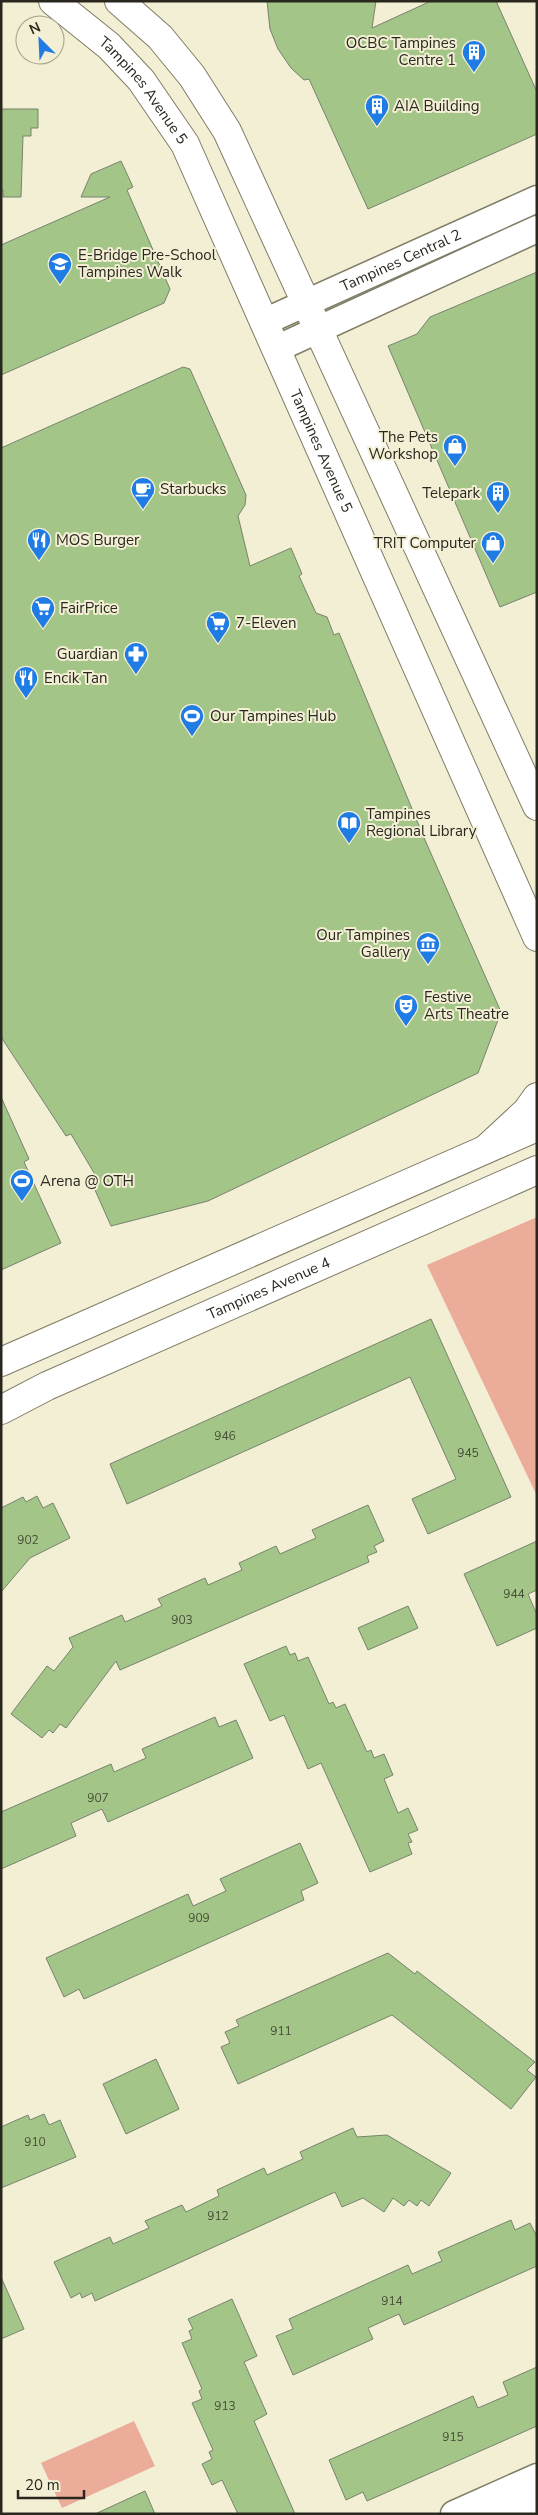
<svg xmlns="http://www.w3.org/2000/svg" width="538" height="2515" font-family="'Nunito Sans',sans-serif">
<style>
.green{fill:#ebad9a}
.building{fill:#a4c588;stroke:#77836e}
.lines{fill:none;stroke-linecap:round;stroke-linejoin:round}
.minor-casing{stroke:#807c65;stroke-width:29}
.secondary-casing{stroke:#807c65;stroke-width:30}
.primary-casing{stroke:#807c65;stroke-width:30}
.minor{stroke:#fff;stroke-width:26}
.secondary{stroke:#fff;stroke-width:28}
.primary{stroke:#fff;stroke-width:28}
.labels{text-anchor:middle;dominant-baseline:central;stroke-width:4;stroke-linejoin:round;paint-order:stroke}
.number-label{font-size:12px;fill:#484e38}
.poi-label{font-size:15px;fill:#29271e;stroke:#f3efd5;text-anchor:start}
.street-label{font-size:15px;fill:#29271e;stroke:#f3efd5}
</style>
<rect width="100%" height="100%" fill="#f3efd5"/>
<g class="green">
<polygon points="537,1217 537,1496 427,1265"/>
<polygon points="134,2421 155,2466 62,2508 41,2463"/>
</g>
<g class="building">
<polygon points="267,1 376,1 372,28 431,1 496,1 537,92 537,134 368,209 309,79 304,80 291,68 278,49 270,29"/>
<polygon points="1,109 38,109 38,128 31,128 31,136 23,136 21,197 3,197 3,190 1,190"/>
<polygon points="121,161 133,187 127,190 170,289 164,303 1,375 1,245 110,197 81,197 91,174"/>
<polygon points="537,272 537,592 500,607 388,346 417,334 430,317"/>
<polygon points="183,367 190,369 246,495 245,505 238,516 250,566 291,548 302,574 299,576 316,613 327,617 334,635 339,633 425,840 501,1012 478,1073 208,1201 111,1226 91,1181 97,1178 71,1134 66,1136 1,1037 1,448"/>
<polygon points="1,1097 29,1159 24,1162 61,1243 1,1270"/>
<polygon points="431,1319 511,1497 428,1534 412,1499 456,1479 410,1377 127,1504 110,1464"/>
<polygon points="37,1496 43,1508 53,1503 70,1538 30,1558 1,1592 1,1508 23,1497 26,1502"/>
<polygon points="368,1505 384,1541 374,1546 377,1552 367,1556 369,1562 120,1670 116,1661 66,1728 60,1724 53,1733 49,1730 42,1738 11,1714 47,1666 54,1671 73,1647 69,1638 122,1615 125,1622 162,1606 158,1599 205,1578 208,1585 242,1570 239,1563 276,1546 280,1554 316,1538 312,1530"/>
<polygon points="537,1541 537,1590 528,1594 537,1615 537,1628 497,1646 464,1574"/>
<polygon points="408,1606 418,1628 368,1650 358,1628"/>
<polygon points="286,1646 290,1655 295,1653 298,1661 308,1657 329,1704 333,1702 336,1708 345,1704 367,1752 371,1750 374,1758 384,1754 393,1775 384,1779 398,1813 408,1808 418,1830 408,1834 412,1842 408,1843 412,1854 370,1872 321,1763 308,1769 284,1715 270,1721 244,1664"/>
<polygon points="215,1717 219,1727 236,1720 253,1758 108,1822 102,1809 71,1823 76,1836 1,1869 1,1812 111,1764 114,1772 146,1758 142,1749"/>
<polygon points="300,1843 318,1883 301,1891 304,1900 84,1999 79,1989 64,1997 46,1958 188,1894 193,1906 226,1891 220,1879"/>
<polygon points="388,1953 415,1974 417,1971 535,2062 527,2070 536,2077 511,2109 392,2015 238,2084 221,2047 230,2043 225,2032 239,2026 236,2020"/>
<polygon points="156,2059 179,2109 126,2134 103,2084"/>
<polygon points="44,2114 49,2125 60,2120 76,2157 1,2188 1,2127 28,2115 30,2120"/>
<polygon points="353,2128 357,2137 387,2135 451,2173 429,2206 421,2200 417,2206 409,2200 404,2206 393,2198 384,2212 363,2198 342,2207 335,2192 95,2301 92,2293 82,2298 80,2293 71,2298 54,2262 110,2237 113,2244 149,2228 145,2221 182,2205 186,2212 219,2196 217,2190 264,2168 267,2175 303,2159 300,2152"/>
<polygon points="511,2220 515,2230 530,2223 537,2237 537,2266 404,2325 399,2314 368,2328 373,2339 293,2375 276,2336 293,2329 289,2319 408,2265 412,2274 442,2261 438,2252"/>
<polygon points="1,2277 24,2329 1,2339"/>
<polygon points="232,2299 257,2356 244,2362 267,2414 254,2421 295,2514 238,2514 222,2480 212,2485 202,2464 212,2459 209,2452 213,2450 192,2403 202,2399 199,2391 202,2389 182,2343 192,2339 189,2331 193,2329 188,2319"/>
<polygon points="537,2367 537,2426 367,2501 363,2492 346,2500 329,2460 473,2396 478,2408 508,2395 503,2382"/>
<polygon points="145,2491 155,2514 95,2514"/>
</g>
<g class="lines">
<g class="minor-casing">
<g id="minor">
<path id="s1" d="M 264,322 L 537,199"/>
<polyline points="276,349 537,229"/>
<polyline points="454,2514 537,2477"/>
<polyline points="501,2514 537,2498"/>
</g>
</g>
<g class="secondary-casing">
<g id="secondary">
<polyline points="1,1362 537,1127"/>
<path id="s2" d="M 1,1410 L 47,1386 L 537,1170"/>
</g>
</g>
<g class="primary-casing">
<g id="primary">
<path id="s3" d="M 53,1 L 109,46 L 141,80 L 185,144 L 537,937"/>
<polyline points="119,1 160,37 192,76 227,131 537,806"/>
<polyline points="486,1149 527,1111 537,1097"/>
</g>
</g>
<use href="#minor" class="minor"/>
<use href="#secondary" class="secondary"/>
<use href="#primary" class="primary"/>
</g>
<defs>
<g id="building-pin" transform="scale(1.25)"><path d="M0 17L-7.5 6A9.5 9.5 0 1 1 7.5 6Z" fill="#207ce5" stroke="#f3efd5"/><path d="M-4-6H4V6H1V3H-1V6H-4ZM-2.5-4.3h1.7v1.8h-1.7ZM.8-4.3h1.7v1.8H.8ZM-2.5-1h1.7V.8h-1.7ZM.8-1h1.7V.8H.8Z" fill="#fff"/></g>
<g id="school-pin" transform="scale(1.25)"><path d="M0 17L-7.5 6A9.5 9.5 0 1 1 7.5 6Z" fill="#207ce5" stroke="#f3efd5"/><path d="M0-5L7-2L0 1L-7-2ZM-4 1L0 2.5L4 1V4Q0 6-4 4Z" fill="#fff"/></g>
<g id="shop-pin" transform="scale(1.25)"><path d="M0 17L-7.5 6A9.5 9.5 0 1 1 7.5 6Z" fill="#207ce5" stroke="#f3efd5"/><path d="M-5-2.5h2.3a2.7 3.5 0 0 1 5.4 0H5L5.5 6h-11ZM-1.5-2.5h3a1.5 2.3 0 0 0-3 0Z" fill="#fff"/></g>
<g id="cafe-pin" transform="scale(1.25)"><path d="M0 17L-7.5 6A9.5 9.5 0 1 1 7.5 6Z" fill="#207ce5" stroke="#f3efd5"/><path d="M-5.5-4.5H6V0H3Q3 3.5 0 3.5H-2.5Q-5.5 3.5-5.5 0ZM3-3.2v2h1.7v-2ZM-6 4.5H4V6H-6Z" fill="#fff"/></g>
<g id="restaurant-pin" transform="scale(1.25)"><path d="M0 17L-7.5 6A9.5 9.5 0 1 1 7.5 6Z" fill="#207ce5" stroke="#f3efd5"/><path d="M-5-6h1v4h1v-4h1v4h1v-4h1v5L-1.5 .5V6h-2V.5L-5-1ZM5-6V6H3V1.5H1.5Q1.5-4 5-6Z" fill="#fff"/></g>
<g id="supermarket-pin" transform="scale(1.25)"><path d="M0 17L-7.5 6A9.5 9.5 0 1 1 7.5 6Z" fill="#207ce5" stroke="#f3efd5"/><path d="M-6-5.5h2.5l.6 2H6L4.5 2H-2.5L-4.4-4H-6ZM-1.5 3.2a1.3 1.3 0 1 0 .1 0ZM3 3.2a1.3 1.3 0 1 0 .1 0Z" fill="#fff"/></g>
<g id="pharmacy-pin" transform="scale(1.25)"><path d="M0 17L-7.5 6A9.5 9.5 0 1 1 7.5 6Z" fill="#207ce5" stroke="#f3efd5"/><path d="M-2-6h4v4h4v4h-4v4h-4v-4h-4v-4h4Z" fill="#fff"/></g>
<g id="stadium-pin" transform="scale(1.25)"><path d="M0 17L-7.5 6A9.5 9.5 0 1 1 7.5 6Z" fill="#207ce5" stroke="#f3efd5"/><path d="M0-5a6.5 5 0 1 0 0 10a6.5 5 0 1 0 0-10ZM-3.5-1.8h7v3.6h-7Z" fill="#fff"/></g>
<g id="library-pin" transform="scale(1.25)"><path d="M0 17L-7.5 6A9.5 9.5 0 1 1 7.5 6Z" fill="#207ce5" stroke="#f3efd5"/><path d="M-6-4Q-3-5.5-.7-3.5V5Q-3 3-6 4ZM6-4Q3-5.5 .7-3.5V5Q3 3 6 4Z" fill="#fff"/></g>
<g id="museum-pin" transform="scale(1.25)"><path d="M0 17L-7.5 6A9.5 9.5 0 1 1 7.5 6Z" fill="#207ce5" stroke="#f3efd5"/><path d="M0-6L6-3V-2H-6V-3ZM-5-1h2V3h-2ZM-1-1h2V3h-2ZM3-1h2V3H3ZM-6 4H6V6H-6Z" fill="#fff"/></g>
<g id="theatre-pin" transform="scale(1.25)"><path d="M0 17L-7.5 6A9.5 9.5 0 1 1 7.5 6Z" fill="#207ce5" stroke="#f3efd5"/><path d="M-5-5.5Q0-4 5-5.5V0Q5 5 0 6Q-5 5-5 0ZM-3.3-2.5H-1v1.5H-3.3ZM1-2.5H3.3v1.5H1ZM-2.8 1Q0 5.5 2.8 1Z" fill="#fff"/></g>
</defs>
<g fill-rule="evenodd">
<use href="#building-pin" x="474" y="52"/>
<use href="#building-pin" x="377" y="106"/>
<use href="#school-pin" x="60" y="264"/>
<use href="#shop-pin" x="455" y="446"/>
<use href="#cafe-pin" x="143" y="489"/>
<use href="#building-pin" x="498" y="493"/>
<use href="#restaurant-pin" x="39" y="540"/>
<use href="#shop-pin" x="493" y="543"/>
<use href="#supermarket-pin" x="43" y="608"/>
<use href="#supermarket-pin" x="218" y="623"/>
<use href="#pharmacy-pin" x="136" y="654"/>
<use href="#restaurant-pin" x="26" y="678"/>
<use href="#stadium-pin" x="192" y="716"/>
<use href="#library-pin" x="349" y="823"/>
<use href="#museum-pin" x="428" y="944"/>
<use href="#theatre-pin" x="406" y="1006"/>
<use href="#stadium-pin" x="22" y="1181"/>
</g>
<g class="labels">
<g class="number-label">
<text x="225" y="1436">946</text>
<text x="468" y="1453">945</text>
<text x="28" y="1540">902</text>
<text x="514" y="1594">944</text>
<text x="182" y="1620">903</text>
<text x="98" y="1798">907</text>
<text x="199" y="1918">909</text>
<text x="281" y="2031">911</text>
<text x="35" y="2142">910</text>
<text x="218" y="2216">912</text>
<text x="392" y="2301">914</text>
<text x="225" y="2406">913</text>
<text x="453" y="2437">915</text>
</g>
<g class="poi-label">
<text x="456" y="43" text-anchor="end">OCBC Tampines<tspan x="456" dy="17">Centre 1</tspan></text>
<text x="394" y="106">AIA Building</text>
<text x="78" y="255">E-Bridge Pre-School<tspan x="78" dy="17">Tampines Walk</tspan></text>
<text x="438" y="437" text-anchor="end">The Pets<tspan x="438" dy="17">Workshop</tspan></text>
<text x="160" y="489">Starbucks</text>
<text x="480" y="493" text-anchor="end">Telepark</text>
<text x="56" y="540">MOS Burger</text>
<text x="476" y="543" text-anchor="end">TRIT Computer</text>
<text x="60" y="608">FairPrice</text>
<text x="236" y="623">7-Eleven</text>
<text x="118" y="654" text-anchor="end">Guardian</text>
<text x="44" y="678">Encik Tan</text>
<text x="210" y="716">Our Tampines Hub</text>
<text x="366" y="814">Tampines<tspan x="366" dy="17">Regional Library</tspan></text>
<text x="410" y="935" text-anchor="end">Our Tampines<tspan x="410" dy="17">Gallery</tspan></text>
<text x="424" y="997">Festive<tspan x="424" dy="17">Arts Theatre</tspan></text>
<text x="40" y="1181">Arena @ OTH</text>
</g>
<g class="street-label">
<text stroke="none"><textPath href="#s3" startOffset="128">Tampines Avenue 5</textPath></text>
<text stroke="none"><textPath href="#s1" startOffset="150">Tampines Central 2</textPath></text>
<text stroke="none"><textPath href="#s3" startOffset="532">Tampines Avenue 5</textPath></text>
<text stroke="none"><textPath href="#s2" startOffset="294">Tampines Avenue 4</textPath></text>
</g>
</g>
<rect width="538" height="2515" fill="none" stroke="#29271e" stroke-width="5"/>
<g transform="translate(40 40) rotate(336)"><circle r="24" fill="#f3efd5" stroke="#a29f8c"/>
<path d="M0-4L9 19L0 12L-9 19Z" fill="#207ce5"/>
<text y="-8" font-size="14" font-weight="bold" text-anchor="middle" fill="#29271e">N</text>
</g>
<path d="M18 2490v8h66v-8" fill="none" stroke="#29271e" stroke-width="2.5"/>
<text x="25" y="2490" font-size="15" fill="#29271e" stroke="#f3efd5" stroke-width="4" paint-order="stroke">20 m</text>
</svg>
